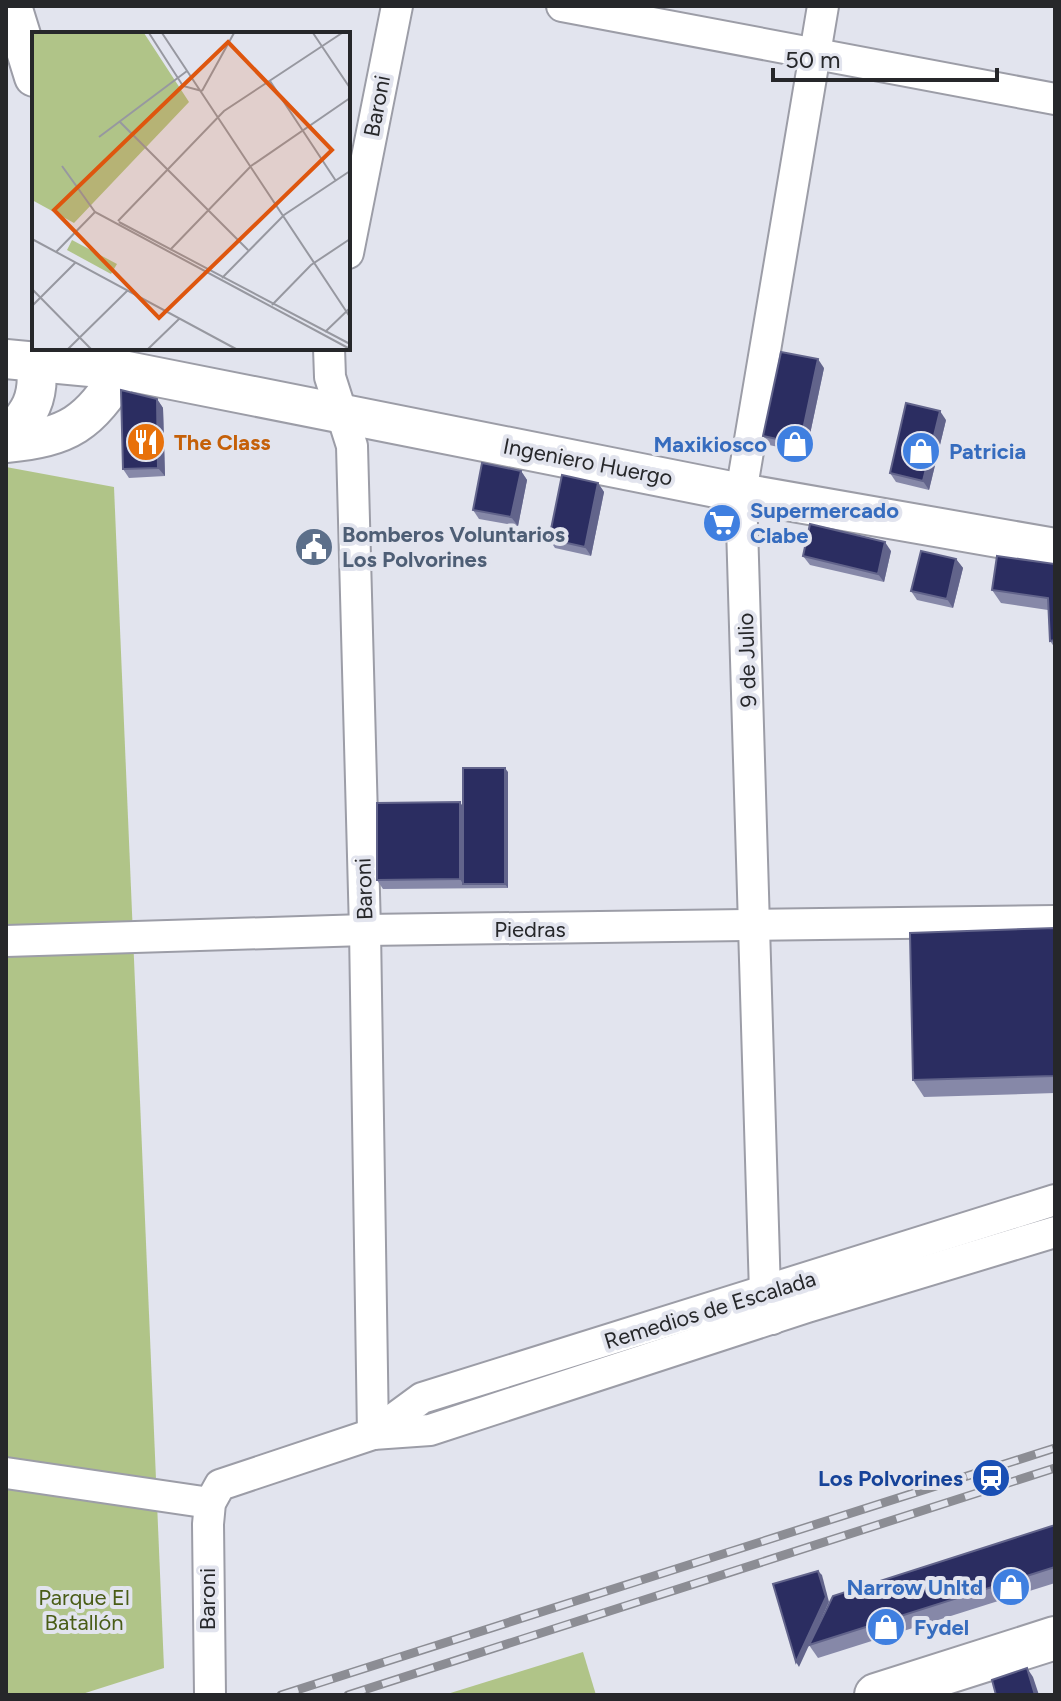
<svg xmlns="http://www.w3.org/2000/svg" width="1061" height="1701" font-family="Figtree,sans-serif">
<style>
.green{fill:#b0c488}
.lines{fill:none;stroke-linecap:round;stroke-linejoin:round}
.minor-casing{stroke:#9c9da7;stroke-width:34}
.tertiary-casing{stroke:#9c9da7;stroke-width:42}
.secondary-casing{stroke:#9c9da7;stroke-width:46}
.minor{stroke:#fff;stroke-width:30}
.tertiary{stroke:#fff;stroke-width:38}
.secondary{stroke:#fff;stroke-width:42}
.rail-casing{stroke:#8c8d94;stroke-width:9}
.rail{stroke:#e2e4ee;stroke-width:6;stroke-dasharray:18;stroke-linecap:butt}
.wall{fill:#8688a8}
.shaded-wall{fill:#62648b}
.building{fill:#2b2d61;stroke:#62648b;stroke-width:2}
.labels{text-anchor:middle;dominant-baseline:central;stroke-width:8;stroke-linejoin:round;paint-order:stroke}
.street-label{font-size:22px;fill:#26272a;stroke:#e2e4ee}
.food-label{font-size:22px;font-weight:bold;fill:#c56008;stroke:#e2e4ee;text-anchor:start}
.shop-label{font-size:22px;font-weight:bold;fill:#366cbe;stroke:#e2e4ee;text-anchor:start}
.service-label{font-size:22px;font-weight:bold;fill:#4e5e75;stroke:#e2e4ee;text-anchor:start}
.transit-label{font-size:22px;font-weight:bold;fill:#164399;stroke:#e2e4ee;text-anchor:end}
.park-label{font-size:22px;fill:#495c16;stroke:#e2e4ee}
.inset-road{fill:none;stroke:#9798a0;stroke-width:2}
.view{fill:#de560e;fill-opacity:0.15;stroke:#de560e;stroke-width:4}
.inset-edge{fill:none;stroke:#26272a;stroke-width:4}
</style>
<rect width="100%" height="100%" fill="#e2e4ee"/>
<g class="green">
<polygon points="6,467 114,487 164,1668 79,1695 6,1695"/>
<polygon points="583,1652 596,1695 444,1695"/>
</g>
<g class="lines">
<g class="minor-casing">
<g id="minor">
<polyline points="562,6 1055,99"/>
<polyline points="348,253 397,6"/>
<polyline points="329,348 330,377 352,446 365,930 373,1434"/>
<polyline points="6,941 365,930 1055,921"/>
<polyline points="772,1319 765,1293 741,493 823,6"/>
<polyline points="373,1434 422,1398 1055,1200"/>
<polyline points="6,1473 210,1503"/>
<polyline points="210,1695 208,1524 210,1503 220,1485 373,1434 430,1430 807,1307 1055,1232"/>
</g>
</g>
<g class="tertiary-casing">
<g id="tertiary">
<polyline points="12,6 34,77"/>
<polyline points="6,359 122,370 741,493 1055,548"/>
<path d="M 6,440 C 29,413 40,401 36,364"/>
<path d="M 6,443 C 69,437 89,424 122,370"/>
</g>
</g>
<g class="secondary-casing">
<polyline id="secondary" points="876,1695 1055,1638"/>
</g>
<use href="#minor" class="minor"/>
<use href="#tertiary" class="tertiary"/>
<use href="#secondary" class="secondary"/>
<g class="rail-casing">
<g id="rail">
<polyline points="281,1695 1055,1448"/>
<polyline points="348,1695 1055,1468"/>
</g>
</g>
<use href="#rail" class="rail"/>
</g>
<g class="wall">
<polygon points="824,368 806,453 769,445 763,436"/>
<polygon points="157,399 163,408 165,476 129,478 123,469"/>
<polygon points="946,420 929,490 896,482 890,473"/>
<polygon points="521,471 527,480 518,526 479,519 473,510"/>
<polygon points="598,483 604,492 591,556 555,548 549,539"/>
<polygon points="891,551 884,582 810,565 803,556"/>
<polygon points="956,559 963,568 953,608 917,600 911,591"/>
<polygon points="1055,564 1055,648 1050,641 1048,610 1001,603 992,590"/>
<polygon points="508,772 508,888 383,889 377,880 463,806"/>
<polygon points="1055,928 1055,1093 924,1097 913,1080"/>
<polygon points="1055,1525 1055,1583 818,1658 809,1645"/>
</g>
<g class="shaded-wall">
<polygon points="818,359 824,368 806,453 800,444"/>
<polygon points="157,399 163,408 165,476 158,468"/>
<polygon points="940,411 946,420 929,490 923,481"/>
<polygon points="521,471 527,480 518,526 511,517"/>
<polygon points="598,483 604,492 591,556 585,547"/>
<polygon points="885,542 891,551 884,582 878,574"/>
<polygon points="956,559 963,568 953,608 947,599"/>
<polygon points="505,768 508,772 508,888 505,884"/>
<polygon points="460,802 466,811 463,884 460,879"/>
<polygon points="818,1571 822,1575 829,1602 799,1667 796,1662"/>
<polygon points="1027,1668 1033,1677 1039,1695 1035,1695"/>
</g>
<g class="building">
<polygon points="781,352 818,359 800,444 763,436"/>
<polygon points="121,390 157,399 158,468 123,469"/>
<polygon points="906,403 940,411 923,481 890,473"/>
<polygon points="482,463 521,471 511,517 473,510"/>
<polygon points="562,475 598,483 585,547 549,539"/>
<polygon points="810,524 885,542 878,574 803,556"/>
<polygon points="921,551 956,559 947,599 911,591"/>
<polygon points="997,556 1055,564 1055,640 1050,641 1048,598 992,590"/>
<rect x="463" y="768" width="42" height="116"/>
<polygon points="460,802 460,879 377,880 377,803"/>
<polygon points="1055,928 1055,1076 913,1080 910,933"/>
<polygon points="1055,1525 1055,1567 809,1645 833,1596"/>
<polygon points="818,1571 826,1597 796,1662 773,1584"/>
<polygon points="1027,1668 1035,1695 996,1695 992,1680"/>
</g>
<defs>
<g id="restaurant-disc" transform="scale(2)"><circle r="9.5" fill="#e8710a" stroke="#e2e4ee"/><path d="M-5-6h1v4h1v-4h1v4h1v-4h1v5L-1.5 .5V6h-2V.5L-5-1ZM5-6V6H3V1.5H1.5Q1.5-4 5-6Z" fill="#fff"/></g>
<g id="shop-disc" transform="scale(2)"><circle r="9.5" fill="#3f7fe0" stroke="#e2e4ee"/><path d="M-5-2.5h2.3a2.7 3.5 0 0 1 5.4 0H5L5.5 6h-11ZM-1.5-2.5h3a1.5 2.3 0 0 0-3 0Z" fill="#fff"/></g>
<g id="supermarket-disc" transform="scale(2)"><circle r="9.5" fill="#3f7fe0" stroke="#e2e4ee"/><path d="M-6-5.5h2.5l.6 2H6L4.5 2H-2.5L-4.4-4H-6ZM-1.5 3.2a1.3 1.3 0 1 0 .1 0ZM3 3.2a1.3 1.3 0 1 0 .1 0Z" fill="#fff"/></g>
<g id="civic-disc" transform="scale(2)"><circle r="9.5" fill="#5c6f8a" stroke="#e2e4ee"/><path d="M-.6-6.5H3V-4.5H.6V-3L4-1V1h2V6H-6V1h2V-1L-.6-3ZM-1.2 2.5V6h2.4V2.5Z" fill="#fff"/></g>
<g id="station-disc" transform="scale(2)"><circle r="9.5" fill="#1a4fb4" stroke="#e2e4ee"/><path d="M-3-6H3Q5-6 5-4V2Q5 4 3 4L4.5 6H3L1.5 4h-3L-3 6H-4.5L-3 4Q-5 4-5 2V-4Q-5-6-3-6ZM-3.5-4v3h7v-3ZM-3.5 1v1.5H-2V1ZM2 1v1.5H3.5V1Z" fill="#fff"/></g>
</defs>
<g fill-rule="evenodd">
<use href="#restaurant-disc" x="146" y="442"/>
<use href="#shop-disc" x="795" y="444"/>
<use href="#shop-disc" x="921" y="451"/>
<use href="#supermarket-disc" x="722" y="523"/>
<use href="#civic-disc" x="314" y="547"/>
<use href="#station-disc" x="991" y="1478"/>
<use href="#shop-disc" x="1011" y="1587"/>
<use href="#shop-disc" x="886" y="1627"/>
</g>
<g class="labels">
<g class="street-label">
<text transform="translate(377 106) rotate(-79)">Baroni</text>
<text transform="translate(588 462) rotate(11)">Ingeniero Huergo</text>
<text transform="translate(747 660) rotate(-92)">9 de Julio</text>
<text transform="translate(364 889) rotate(-92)">Baroni</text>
<text x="530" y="929">Piedras</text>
<text transform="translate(710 1310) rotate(-17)">Remedios de Escalada</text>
<text transform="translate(207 1599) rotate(-90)">Baroni</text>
</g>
<g class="food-label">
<text x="174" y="442">The Class</text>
</g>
<g class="shop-label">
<text x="767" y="444" text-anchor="end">Maxikiosco</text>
<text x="949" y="451">Patricia</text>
<text x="750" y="510">Supermercado<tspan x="750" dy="25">Clabe</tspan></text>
<text x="983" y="1587" text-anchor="end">Narrow Unltd</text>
<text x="914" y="1627">Fydel</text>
</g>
<g class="service-label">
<text x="342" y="534">Bomberos Voluntarios<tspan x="342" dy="25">Los Polvorines</tspan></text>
</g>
<g class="transit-label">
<text x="963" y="1478">Los Polvorines</text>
</g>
<g class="park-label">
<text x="84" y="1597">Parque El<tspan x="84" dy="25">Batallón</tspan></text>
</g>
</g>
<g transform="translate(32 32)">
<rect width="318" height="318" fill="#e2e4ee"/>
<path d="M 0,1 L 112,1 L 157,70 L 42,191 L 0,168 ZM 40,208 L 85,232 L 79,242 L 35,218 Z" fill="#b0c488"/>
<path class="inset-road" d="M 117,1 L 151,54 L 170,59M 130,1 L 318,285M 281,1 L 318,56M 238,49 L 304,149M 170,59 L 202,1M 88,90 L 216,218M 67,105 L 155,39M 30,134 L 63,180 L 318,317M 86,189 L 192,79 L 310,1M 87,190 L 318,312M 0,207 L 204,317M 138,218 L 219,134 L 318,66M 24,220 L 63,180M 190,246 L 252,183 L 318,139M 0,257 L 59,317M 240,273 L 279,233 L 318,207M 0,274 L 43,231M 293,300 L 318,276M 36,317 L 95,259M 116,317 L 147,287"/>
<path class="view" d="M 196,10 L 300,118 L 127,286 L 22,178 Z"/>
<rect width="318" height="318" class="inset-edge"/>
</g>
<rect width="1061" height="1701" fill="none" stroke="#26272a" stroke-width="16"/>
<path d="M773 68v12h224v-12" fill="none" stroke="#26272a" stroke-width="4"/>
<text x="785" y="68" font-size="24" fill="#26272a" stroke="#e2e4ee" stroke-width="6" paint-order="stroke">50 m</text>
</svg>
